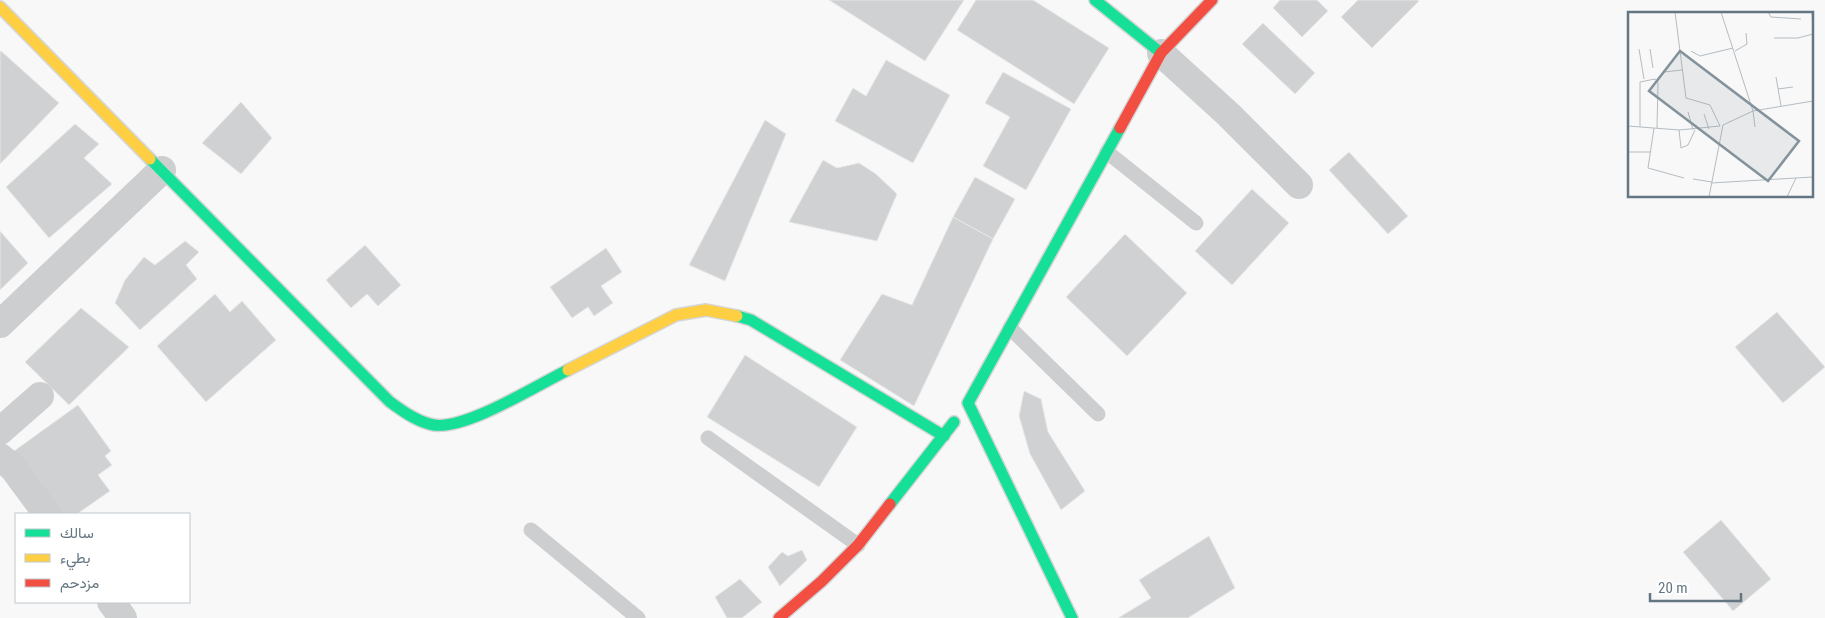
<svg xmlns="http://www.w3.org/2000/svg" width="1825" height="618" font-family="'Roboto Condensed',Vazirmatn,sans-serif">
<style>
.building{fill:#cfd1d2;stroke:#e8e8e8}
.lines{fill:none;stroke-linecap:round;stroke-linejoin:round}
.fast-casing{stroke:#d4d5d6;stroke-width:14}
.slow-casing{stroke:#d4d5d6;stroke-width:14}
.jam-casing{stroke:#d4d5d6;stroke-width:14}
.lane{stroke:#cdcecf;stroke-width:15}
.street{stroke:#cdcecf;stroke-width:28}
.fast{stroke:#16e098;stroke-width:11}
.slow{stroke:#ffcf43;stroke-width:11}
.jam{stroke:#f24e42;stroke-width:11}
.inset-road{fill:none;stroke:#b4bcc2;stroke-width:1}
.view{fill:#83929b;fill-opacity:0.15;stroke:#83929b;stroke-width:2.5}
.inset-edge{fill:none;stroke:#647682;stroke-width:2.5}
</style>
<rect width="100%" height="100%" fill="#f8f8f8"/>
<g class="building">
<polygon points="829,0 964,0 925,61"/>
<polygon points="976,0 1033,0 1109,48 1074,104 957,30"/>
<polygon points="1280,0 1317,0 1328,11 1302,37 1273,8"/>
<polygon points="1358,0 1417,0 1419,1 1372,48 1341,17"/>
<polygon points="1263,23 1315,73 1295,94 1242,44"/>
<polygon points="1,51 59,103 0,164 0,52"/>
<polygon points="886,60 950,95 913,163 835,121 853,88 866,96"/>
<polygon points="1003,72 1071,109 1026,190 983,166 1010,117 985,103"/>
<polygon points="241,102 272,138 241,174 202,143"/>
<polygon points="765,120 786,134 725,281 689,265"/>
<polygon points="75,124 99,144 84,158 112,184 49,238 6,187"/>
<polygon points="1349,152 1408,216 1388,234 1329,170"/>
<polygon points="823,160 837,168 859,163 876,174 897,194 877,241 789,222"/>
<polygon points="975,177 1015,199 993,239 953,217"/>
<polygon points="1252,189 1289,223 1232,285 1195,251"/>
<polygon points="953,217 993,239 914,406 840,360 882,294 912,305"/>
<polygon points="0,231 28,263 0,290"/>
<polygon points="1125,234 1187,293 1127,356 1066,297"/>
<polygon points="185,241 199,252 186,265 197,279 140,330 115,303 125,280 144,257 155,265"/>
<polygon points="365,245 401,285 378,306 367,294 351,308 326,280"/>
<polygon points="606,248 622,272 601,286 613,303 594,316 588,307 572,318 550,287"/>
<polygon points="215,294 230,312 242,301 276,340 206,402 157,346"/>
<polygon points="81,308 129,347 69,405 25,362"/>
<polygon points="1777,312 1825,367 1783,403 1735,347"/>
<polygon points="745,355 857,427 819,487 707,417"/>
<polygon points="1024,391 1041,399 1048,432 1085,491 1061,510 1030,454 1019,416"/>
<polygon points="78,405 111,451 105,456 112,465 98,475 110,491 77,514 59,514 14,451"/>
<polygon points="1721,520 1771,579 1733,611 1683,552"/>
<polygon points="1209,536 1235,588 1188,618 1118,618 1151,598 1139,580"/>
<polygon points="802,550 807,560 780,586 768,567 782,552 788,556"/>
<polygon points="740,579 762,602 742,618 727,618 715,597"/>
</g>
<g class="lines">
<g class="fast-casing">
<g id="fast">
<polyline points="1095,0 1161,53"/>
<path d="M 150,159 L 390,402 C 403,411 417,422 434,425 C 466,430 537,385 568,370"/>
<polyline points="737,316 751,320 944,436"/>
<polyline points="890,504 954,422"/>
<polyline points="1072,618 968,403 1120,128"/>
</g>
</g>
<g class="slow-casing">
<g id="slow">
<polyline points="0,7 150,159"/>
<polyline points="568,370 676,315 706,310 737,316"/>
</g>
</g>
<g class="jam-casing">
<g id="jam">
<polyline points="1120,128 1161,53 1212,0"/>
<polyline points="779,618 822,581 858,545 890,504"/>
</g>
</g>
<g class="lane">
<polyline points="1107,152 1196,223"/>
<polyline points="1010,328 1098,414"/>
<polyline points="708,438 858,545"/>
<polyline points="531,530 638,618"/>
</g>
<g class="street">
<polyline points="1161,53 1229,115 1299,185"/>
<polyline points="0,324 162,170"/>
<polyline points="0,431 40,396"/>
<polyline points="0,457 13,468 47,514"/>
<polyline points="111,602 123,618"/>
</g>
<use href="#fast" class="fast"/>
<use href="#slow" class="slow"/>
<use href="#jam" class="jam"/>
</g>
<g transform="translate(1628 12)">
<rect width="185" height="185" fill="#f8f8f8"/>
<path class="inset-road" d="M 47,0 L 58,86 L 82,93 L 92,114M 93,0 L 125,99 L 185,89M 140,0 L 143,5 L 173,7M 184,0 L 185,22M 146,26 L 170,26 L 185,22M 11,37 L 16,67M 22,37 L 25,56M 63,39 L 72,44 L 105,36M 107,39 L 119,32 L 118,21M 36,60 L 54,58M 148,65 L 153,94M 150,77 L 165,75M 60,100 L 65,118M 76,102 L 81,117M 0,114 L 51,118 L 92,114M 12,115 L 12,70 L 27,67 L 30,70 L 29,116M 26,116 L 20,156 L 56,166M 51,118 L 53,136 L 60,133 L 67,118M 0,140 L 22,140M 65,167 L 84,170M 83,171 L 185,165M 81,185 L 95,113 L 125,99 L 127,115M 159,185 L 168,166"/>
<path class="view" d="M 52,39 L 171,129 L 140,169 L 21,79 Z"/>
<rect width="185" height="185" class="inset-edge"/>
</g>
<rect x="15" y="513" width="175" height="90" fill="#ffffff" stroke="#c1c8cd"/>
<rect x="25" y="529" width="25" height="8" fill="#16e098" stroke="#c1c8cd"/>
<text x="60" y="538" font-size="15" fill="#647682">سالك</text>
<rect x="25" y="554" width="25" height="8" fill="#ffcf43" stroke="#c1c8cd"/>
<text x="60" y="563" font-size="15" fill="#647682">بطيء</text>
<rect x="25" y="579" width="25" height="8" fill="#f24e42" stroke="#c1c8cd"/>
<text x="60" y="588" font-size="15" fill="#647682">مزدحم</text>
<path d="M1650 593v8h91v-8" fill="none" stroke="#647682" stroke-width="2.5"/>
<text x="1658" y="593" font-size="15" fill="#647682" stroke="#ffffff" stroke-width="4" paint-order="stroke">20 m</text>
</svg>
